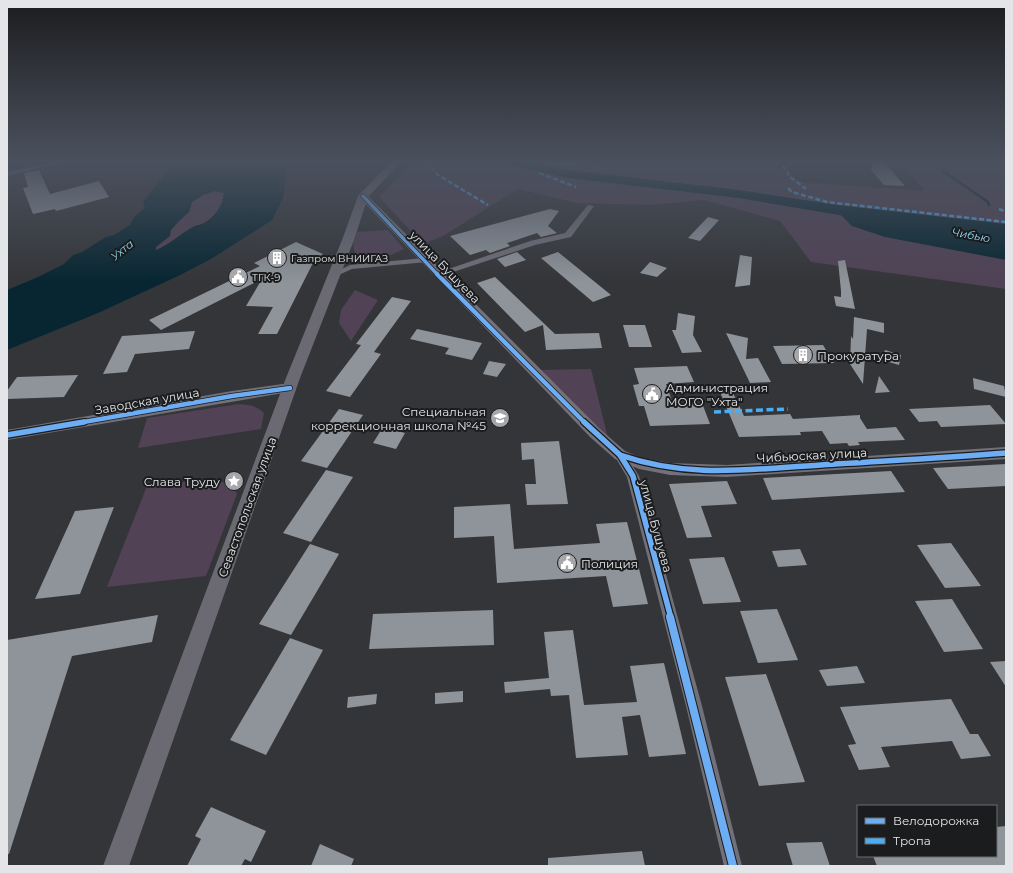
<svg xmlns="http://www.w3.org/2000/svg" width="1013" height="873" font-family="Montserrat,sans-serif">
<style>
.green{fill:#514256}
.water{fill:#072631;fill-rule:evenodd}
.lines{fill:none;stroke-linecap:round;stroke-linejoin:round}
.stream{stroke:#072631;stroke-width:2.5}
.river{fill:#072631;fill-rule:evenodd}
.building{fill:#8f949a}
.minor{fill:#727079;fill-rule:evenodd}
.tertiary{fill:#727079;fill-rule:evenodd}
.secondary{fill:#6b6a73;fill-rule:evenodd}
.quiet-far1{stroke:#49aef6;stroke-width:2.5;stroke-dasharray:5 2.5;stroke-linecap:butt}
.quiet{stroke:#49aef6;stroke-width:3.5;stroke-dasharray:7 3.5;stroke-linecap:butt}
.cycleway-far3-casing{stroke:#1b1c1e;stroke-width:5}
.cycleway-far2-casing{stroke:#1b1c1e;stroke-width:6}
.cycleway-far1-casing{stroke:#1b1c1e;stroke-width:8}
.cycleway-casing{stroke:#1b1c1e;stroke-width:10}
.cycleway-far3{stroke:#6dadf4;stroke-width:3.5}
.cycleway-far2{stroke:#6dadf4;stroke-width:4.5}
.cycleway-far1{stroke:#6dadf4;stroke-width:5.5}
.cycleway{stroke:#6dadf4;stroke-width:8}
.labels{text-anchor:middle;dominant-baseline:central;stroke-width:4;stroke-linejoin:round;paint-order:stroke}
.far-poi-label{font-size:10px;fill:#e4e5e8;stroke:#1b1c1e;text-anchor:start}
.far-water-label{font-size:11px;font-style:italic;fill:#91dbf8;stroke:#1b1c1e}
.street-label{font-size:12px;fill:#e4e5e8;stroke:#1b1c1e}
.poi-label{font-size:12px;fill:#e4e5e8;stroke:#1b1c1e;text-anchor:start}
</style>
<rect width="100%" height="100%" fill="#343538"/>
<g class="green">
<polygon points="414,161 770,161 800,182 925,191 899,161 1006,161 1006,289 811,262 780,221 704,200 651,205 577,203 518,189 443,236 423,244 379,197"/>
<path d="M 215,191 L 224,193 C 223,205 216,217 204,223 C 201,225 196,225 193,227 C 180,234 170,244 156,250 L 156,247 L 169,236 L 171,230 L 177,223 L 189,212 L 192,202 L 203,195 Z"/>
<polygon points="388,230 404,249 389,256 356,259 353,244 357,232"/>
<polygon points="355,290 378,300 351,341 339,323 341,310"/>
<polygon points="591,369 608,438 537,370"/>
<path d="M 239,404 C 249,405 256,405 264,413 L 261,429 L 138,448 L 147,418 Z"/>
<path d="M 203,480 C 217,481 231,480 237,494 L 206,576 L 107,587 L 147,486 Z"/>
</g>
<g class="water">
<path d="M 179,161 L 288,161 L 283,198 L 272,220 L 211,259 L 178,276 L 98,313 L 7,350 L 7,290 L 36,278 L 64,264 L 73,255 L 82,252 L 106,237 L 114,235 L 130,225 L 135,216 L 145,208 L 143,202 L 163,176 L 167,167 L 179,163 ZM 215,191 L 224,193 C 223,205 215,217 204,223 C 201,225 196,225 193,227 C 180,234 170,245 156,250 L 156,247 L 170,236 L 171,230 L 177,223 L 189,212 L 192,202 L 203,195 Z"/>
<polygon points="837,205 1006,224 1006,260 885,237 852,226 838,212 833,211 830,206"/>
</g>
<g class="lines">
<polyline class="stream" points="943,171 988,202 989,205"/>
<polygon class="river" points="504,161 527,161 568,170 739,190 863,209 868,211 871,214 868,217 863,219 739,198 568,178 506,164"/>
</g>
<g class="building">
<polygon points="874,161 883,161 905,186 884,185 871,170"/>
<polygon points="39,170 50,194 99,181 109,197 56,211 55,209 33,214 23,188 28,187 24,173"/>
<polygon points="550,209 559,211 548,226 557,233 541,237 537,233 507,243 510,246 490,253 486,250 470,255 450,236"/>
<polygon points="708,217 719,220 700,241 688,238"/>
<polygon points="296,242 323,254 315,259 277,334 258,334 273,307 246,306 262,279 161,330 149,320 260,266 254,263"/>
<polygon points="517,252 526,260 505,267 497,259"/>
<polygon points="558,252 611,295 593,302 541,258"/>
<polygon points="740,255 752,257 750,285 735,287"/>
<polygon points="845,260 855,309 836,306 834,296 841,297 841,291 838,261"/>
<polygon points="650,262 667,268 657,277 640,273"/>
<polygon points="495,277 555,334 599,333 602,348 546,350 543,325 525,332 477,283"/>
<polygon points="392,297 411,301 374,352 381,354 350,397 326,391 361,345 356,344"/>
<polygon points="678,313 695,316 693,335 702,352 682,353 672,330 676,330"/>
<polygon points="854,317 884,323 884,333 867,329 863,384 850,364 851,336 853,339"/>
<polygon points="623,325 645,325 652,347 629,347"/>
<polygon points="417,329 482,343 472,360 445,354 449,348 410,339"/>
<polygon points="195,331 189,349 135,354 127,372 103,374 122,336"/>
<polygon points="726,333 748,338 746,359 758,358 771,382 750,383"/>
<polygon points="823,345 834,363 782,364 773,346"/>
<polygon points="885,350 901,355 899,365 882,360"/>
<polygon points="489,361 506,364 497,377 483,374"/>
<polygon points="687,366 694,382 666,384 673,404 702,403 710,424 650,426 644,406 639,406 633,385 639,384 634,368"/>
<polygon points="78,375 64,397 7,399 7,391 17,377"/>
<polygon points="879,376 890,392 875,393"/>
<polygon points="973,378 1004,386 1006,397 974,389"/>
<polygon points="732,391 744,416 790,414 793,419 860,415 860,418 867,429 896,427 905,440 858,442 860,445 849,446 847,443 830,444 822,431 800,432 801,435 739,437 720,392"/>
<polygon points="990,405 1006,424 941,427 937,421 919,422 909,409"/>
<polygon points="339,409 363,415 327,468 301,461"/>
<polygon points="383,427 405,433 396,449 373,443"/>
<polygon points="559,441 568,504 527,505 525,484 536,484 534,459 522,460 521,443"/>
<polygon points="1006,464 1006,486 948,489 933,468"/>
<polygon points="326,470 353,477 311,542 283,533"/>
<polygon points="891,471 905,492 772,500 763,478"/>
<polygon points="727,481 737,504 701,506 712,537 687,538 669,484"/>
<polygon points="510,504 514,549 600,543 596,524 627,522 648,604 613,607 606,576 497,583 494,536 454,538 454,507"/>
<polygon points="114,507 80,594 35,599 75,511"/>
<polygon points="951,543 981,586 945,588 917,545"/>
<polygon points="310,544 339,554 291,635 259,624"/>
<polygon points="800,549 807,565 778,567 772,551"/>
<polygon points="724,557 741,602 703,604 689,559"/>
<polygon points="952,599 983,649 944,652 915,601"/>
<polygon points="777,609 798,660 758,663 740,611"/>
<polygon points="493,610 494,645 369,649 373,614"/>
<polygon points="158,615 152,642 72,656 9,854 7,854 7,640"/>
<polygon points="573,630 584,705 637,702 630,666 664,663 686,754 649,757 640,715 622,717 628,755 576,758 569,695 551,696 550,689 505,693 504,682 549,678 544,632"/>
<polygon points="290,638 323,650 266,755 230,740"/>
<polygon points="1006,661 1006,687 990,662"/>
<polygon points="857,666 865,683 827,686 819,670"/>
<polygon points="766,674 805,782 759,786 725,677"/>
<polygon points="463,691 463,702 435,704 435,693"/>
<polygon points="377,694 376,704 347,708 348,697"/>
<polygon points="951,699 970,734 978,734 991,756 961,759 952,741 881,747 890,767 859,770 848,745 856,744 840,707"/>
<polygon points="211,807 266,831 251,862 245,859 241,866 187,866 201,839 195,836"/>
<polygon points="1006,826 1006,866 877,866 873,856 996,856 996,827"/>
<polygon points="822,842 830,866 793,866 786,843"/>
<polygon points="320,844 354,859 351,866 311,866"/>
<polygon points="642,851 645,866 548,866 548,858"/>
</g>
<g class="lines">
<g class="minor">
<polygon points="57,161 67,161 7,176 7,172"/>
<polygon points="588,205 594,206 571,237 535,245 441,276 438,276 434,274 530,241 565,233"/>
<polygon points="424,258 427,258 427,262 352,269 334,277 330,275 350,265"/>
<polygon points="620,451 624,452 639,476 702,706 742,866 724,866 686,706 627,477 614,455 616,452"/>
</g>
<g class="tertiary">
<polygon points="363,193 366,194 600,429 625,451 641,458 670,463 727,465 1006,447 1006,459 727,477 670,475 639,469 615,459 590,437 360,198 360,194"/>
<polygon points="290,383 295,385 296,388 295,391 7,440 7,430 232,391"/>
</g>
<polygon class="secondary" points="392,161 402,161 368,197 354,240 300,378 129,866 103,866 286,378 342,240 358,196"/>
<g class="quiet-far1">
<polyline points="426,161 438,175 488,205"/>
<polyline points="550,161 576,165"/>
<polyline points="589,161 594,168"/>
<polyline points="776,161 787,170 789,176 806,189"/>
<polyline points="539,173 576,187"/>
<polyline points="788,188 792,192 827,202 1006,222"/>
<polyline points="999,209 1006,212"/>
</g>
<polyline class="quiet" points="714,412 788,409"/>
<g class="cycleway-far3-casing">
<polyline id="cycleway-far3" points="363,196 438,275"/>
</g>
<g class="cycleway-far2-casing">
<g id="cycleway-far2">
<polyline points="437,274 585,423"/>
<polyline points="78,423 232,396 290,388"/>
</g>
</g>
<g class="cycleway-far1-casing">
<g id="cycleway-far1">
<polyline points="584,422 620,455 633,476 671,618"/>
<polyline points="7,435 84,422"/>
<path d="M 620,455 C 689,479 750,469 821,465 C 883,461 944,458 1006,453"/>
</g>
</g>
<g class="cycleway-casing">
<polyline id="cycleway" points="670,617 733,866"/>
</g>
<use href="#cycleway-far3" class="cycleway-far3"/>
<use href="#cycleway-far2" class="cycleway-far2"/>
<use href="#cycleway-far1" class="cycleway-far1"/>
<use href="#cycleway" class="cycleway"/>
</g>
<linearGradient id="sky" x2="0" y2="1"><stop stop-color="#1d1d1f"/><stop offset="0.57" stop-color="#4a515e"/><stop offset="1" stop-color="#4a515e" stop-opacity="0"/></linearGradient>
<rect width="1013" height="283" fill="url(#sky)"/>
<defs>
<g id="building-disc" transform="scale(1)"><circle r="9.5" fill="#a6a7aa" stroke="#1b1c1e"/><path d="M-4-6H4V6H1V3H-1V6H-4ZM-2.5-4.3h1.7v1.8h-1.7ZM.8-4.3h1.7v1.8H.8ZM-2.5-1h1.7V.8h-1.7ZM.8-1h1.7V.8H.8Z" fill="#fff"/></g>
<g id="civic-disc" transform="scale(1)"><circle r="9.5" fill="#a6a7aa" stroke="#1b1c1e"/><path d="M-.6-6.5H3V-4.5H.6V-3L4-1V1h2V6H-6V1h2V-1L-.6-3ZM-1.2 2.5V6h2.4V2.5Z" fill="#fff"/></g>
<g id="school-disc" transform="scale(1)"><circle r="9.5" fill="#a6a7aa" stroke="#1b1c1e"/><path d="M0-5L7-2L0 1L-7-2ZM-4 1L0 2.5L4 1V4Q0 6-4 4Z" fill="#fff"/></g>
<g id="sight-disc" transform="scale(1)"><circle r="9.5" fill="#a6a7aa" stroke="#1b1c1e"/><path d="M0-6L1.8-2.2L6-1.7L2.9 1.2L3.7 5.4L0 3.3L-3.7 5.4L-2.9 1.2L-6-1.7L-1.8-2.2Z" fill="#fff"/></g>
</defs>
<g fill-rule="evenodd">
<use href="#building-disc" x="277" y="258"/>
<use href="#civic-disc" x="238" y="277"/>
<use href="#building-disc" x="803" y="355"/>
<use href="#civic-disc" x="652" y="394"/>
<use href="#school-disc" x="500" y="418"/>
<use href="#sight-disc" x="234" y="481"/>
<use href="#civic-disc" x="567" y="563"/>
</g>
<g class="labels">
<g class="far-poi-label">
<text x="291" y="258">Газпром ВНИИГАЗ</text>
<text x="252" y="277">ТГК-9</text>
</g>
<g class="far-water-label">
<text transform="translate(971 235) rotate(10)">Чибью</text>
<text transform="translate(122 250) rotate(-39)">Ухта</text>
</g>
<g class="street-label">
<text transform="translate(445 267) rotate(46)">улица Бушуева</text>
<text transform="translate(147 401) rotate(-10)">Заводская улица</text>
<text transform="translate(812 455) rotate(-3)">Чибьюская улица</text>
<text transform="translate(247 507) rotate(-70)">Севастопольская улица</text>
<text transform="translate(656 526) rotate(75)">улица Бушуева</text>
</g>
<g class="poi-label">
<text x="817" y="355">Прокуратура</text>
<text x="666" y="387">Администрация<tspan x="666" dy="14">МОГО "Ухта"</tspan></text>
<text x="486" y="411" text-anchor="end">Специальная<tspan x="486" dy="14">коррекционная школа №45</tspan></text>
<text x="220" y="481" text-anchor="end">Слава Труду</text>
<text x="581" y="563">Полиция</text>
</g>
</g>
<rect width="1013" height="873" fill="none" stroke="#e4e5e8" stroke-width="16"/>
<rect x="857" y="805" width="140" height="52" fill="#1b1c1e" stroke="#6b6c6f"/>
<rect x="865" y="818" width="20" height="6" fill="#6dadf4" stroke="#6b6c6f"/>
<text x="893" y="825" font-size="12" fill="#e4e5e8">Велодорожка</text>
<rect x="865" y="838" width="20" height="6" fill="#49aef6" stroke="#6b6c6f"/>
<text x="893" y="845" font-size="12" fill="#e4e5e8">Тропа</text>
</svg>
